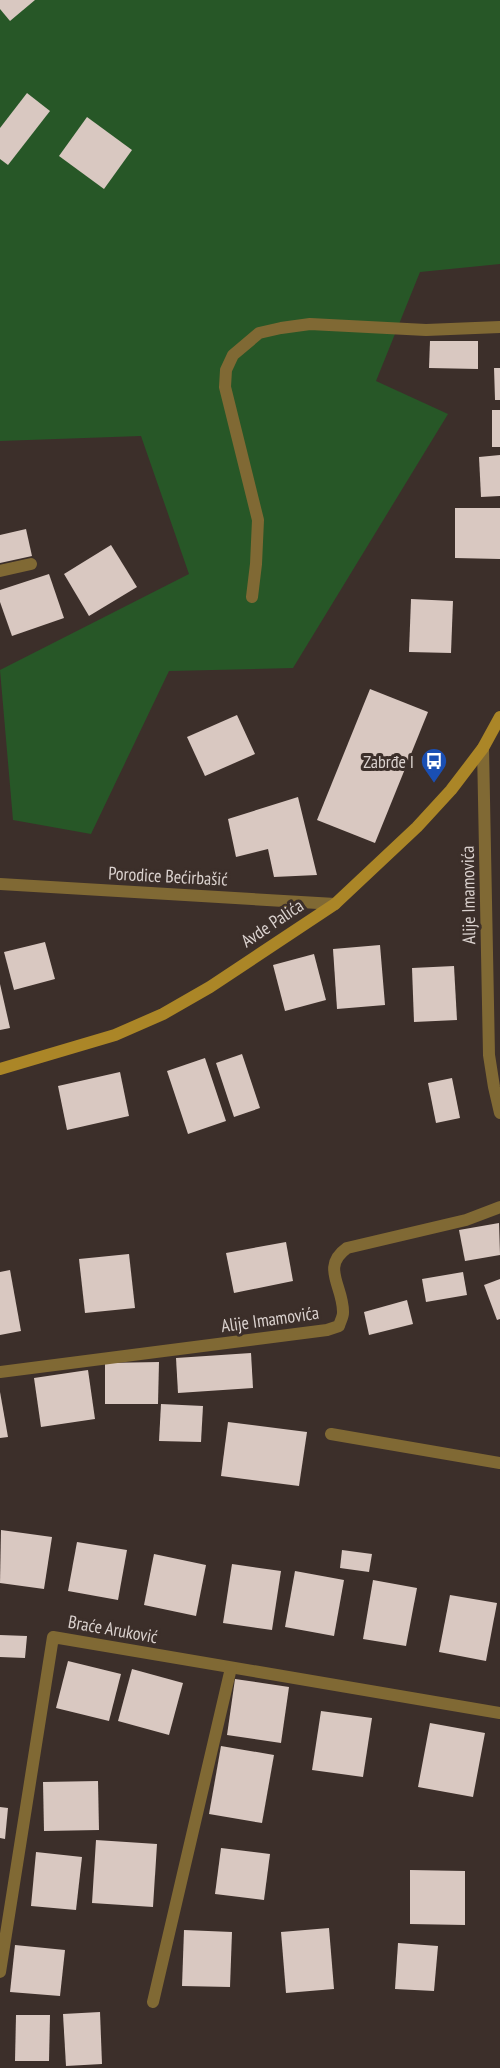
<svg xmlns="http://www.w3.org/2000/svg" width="500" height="2068" font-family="'PT Sans Narrow',sans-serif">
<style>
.green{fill:#275727}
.building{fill:#d9c8c1}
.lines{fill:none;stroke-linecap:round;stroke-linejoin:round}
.lane{stroke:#806934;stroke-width:12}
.street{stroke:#806934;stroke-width:12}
.secondary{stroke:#ab8627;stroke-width:12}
.labels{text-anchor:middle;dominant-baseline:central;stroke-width:6;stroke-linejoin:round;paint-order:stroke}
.poi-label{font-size:18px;fill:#dbd2cf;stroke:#3c2f2a;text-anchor:end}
.street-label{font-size:18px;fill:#dbd2cf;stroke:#3c2f2a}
</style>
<rect width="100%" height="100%" fill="#3c2f2a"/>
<polygon class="green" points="0,0 500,0 500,264 420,272 376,381 448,414 293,668 169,671 91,834 13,820 0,670 189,574 141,436 0,441"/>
<g class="building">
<polygon points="0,0 35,0 10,21 0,9"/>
<polygon points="27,93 50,111 8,165 0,159 0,128"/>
<polygon points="87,117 132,150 104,189 59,156"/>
<polygon points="430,341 478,341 478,369 429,368"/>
<polygon points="494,368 500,368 500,400 495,400"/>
<rect x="492" y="410" width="8" height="37"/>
<polygon points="500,455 500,496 481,497 479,457"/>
<polygon points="455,508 500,508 500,559 455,558"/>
<polygon points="26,529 32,556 0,563 0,535"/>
<polygon points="111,545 137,587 89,616 64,574"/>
<polygon points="49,574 64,618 12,636 0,602 0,590"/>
<polygon points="411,599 453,601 451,653 409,652"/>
<polygon points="370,689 428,712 375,843 317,820"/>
<polygon points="237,715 255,754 205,776 187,737"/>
<polygon points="298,797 317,875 274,877 268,849 236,857 228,819"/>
<polygon points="45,942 55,979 14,990 4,952"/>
<polygon points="380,945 385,1005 337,1009 333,949"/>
<polygon points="314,954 326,1000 285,1011 273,965"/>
<polygon points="454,966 457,1020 414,1022 412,968"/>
<polygon points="0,984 10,1028 0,1030"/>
<polygon points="242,1054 260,1108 234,1117 216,1063"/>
<polygon points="205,1058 226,1121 188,1134 167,1071"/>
<polygon points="120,1072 129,1116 67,1130 58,1086"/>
<polygon points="452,1078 460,1118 436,1123 428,1083"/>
<polygon points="499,1223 500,1255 465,1261 459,1230"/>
<polygon points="286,1242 293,1281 234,1293 226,1253"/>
<polygon points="129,1254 135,1308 85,1313 79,1259"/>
<polygon points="10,1270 21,1331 0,1335 0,1272"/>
<polygon points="463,1272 467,1295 426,1302 422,1279"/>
<polygon points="500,1279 500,1319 497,1320 484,1285"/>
<polygon points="407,1300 413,1324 369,1335 364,1312"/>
<polygon points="251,1353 253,1388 178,1393 176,1358"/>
<polygon points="159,1362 158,1404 105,1404 105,1363"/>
<polygon points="88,1370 95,1419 41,1427 34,1378"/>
<polygon points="0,1392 8,1437 0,1438"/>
<polygon points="161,1404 203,1406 201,1442 159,1441"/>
<polygon points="228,1422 307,1432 299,1486 221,1476"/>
<polygon points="1,1530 52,1537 44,1589 0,1583"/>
<polygon points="77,1542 127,1550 118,1600 68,1591"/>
<polygon points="342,1550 372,1554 369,1572 340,1568"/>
<polygon points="154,1554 206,1565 196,1616 144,1605"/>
<polygon points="232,1564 281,1571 272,1630 223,1623"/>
<polygon points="295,1571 344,1580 334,1636 285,1627"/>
<polygon points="373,1580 417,1588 406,1646 363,1639"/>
<polygon points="450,1595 497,1603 486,1661 439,1652"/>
<polygon points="0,1635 27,1636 25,1658 0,1657"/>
<polygon points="68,1661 121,1674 109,1721 56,1708"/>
<polygon points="132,1669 183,1683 169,1735 118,1721"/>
<polygon points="235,1679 289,1687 281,1743 227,1735"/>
<polygon points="321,1711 372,1718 363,1777 312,1770"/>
<polygon points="430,1723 485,1733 473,1797 418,1787"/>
<polygon points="221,1746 274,1755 262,1823 209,1814"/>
<polygon points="98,1781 99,1830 44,1831 43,1782"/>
<polygon points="0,1807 8,1808 5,1839 0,1838"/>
<polygon points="96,1840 157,1844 153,1907 92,1903"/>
<polygon points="221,1848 270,1854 264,1900 215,1894"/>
<polygon points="36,1852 82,1857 76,1910 31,1906"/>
<polygon points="410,1870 465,1871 465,1925 410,1924"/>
<polygon points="329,1928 334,1989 286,1993 281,1932"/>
<polygon points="184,1930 232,1932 230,1987 182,1986"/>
<polygon points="398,1943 438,1946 434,1991 395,1989"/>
<polygon points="15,1945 65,1950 60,1996 10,1992"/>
<polygon points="100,2012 102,2064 66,2066 63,2014"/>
<polygon points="16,2015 50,2015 49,2061 15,2061"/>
</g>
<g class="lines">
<g class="lane">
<polyline points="252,597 256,564 258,520 225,387 226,370 233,355 259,333 281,328 310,324 426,330 500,327"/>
<polyline points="331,1434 500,1463"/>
</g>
<g class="street">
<polyline points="0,571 31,564"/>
<polyline points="483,748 489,1055 494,1087 500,1113"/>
<polyline points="0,884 335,904"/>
<path d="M 0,1372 L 327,1330 L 339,1326 C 340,1322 343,1317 343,1313 C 344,1287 320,1267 347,1248 L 466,1220 L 500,1207"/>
<polyline points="0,1972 53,1637 500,1713"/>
<polyline points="153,2002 231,1668"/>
</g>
<polyline class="secondary" points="0,1069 115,1035 163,1014 210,987 335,904 417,827 451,790 483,748 500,717"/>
</g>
<defs>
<g id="bus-pin" transform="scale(1.35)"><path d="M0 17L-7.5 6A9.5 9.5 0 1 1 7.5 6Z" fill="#1a4fb4" stroke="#3c2f2a"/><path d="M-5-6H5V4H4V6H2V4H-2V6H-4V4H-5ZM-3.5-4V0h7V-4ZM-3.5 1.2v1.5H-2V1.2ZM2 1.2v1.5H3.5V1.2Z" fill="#fff"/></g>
</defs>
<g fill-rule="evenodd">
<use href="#bus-pin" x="434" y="761"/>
</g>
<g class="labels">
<g class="poi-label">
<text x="414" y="761">Zabrđe I</text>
</g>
<g class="street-label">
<text transform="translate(168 876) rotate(3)">Porodice Bećirbašić</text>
<text transform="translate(468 895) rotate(-91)">Alije Imamovića</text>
<text transform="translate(272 923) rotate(-34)">Avde Palića</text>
<text transform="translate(270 1319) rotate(-8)">Alije Imamovića</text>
<text transform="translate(113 1629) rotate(10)">Braće Aruković</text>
</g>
</g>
</svg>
